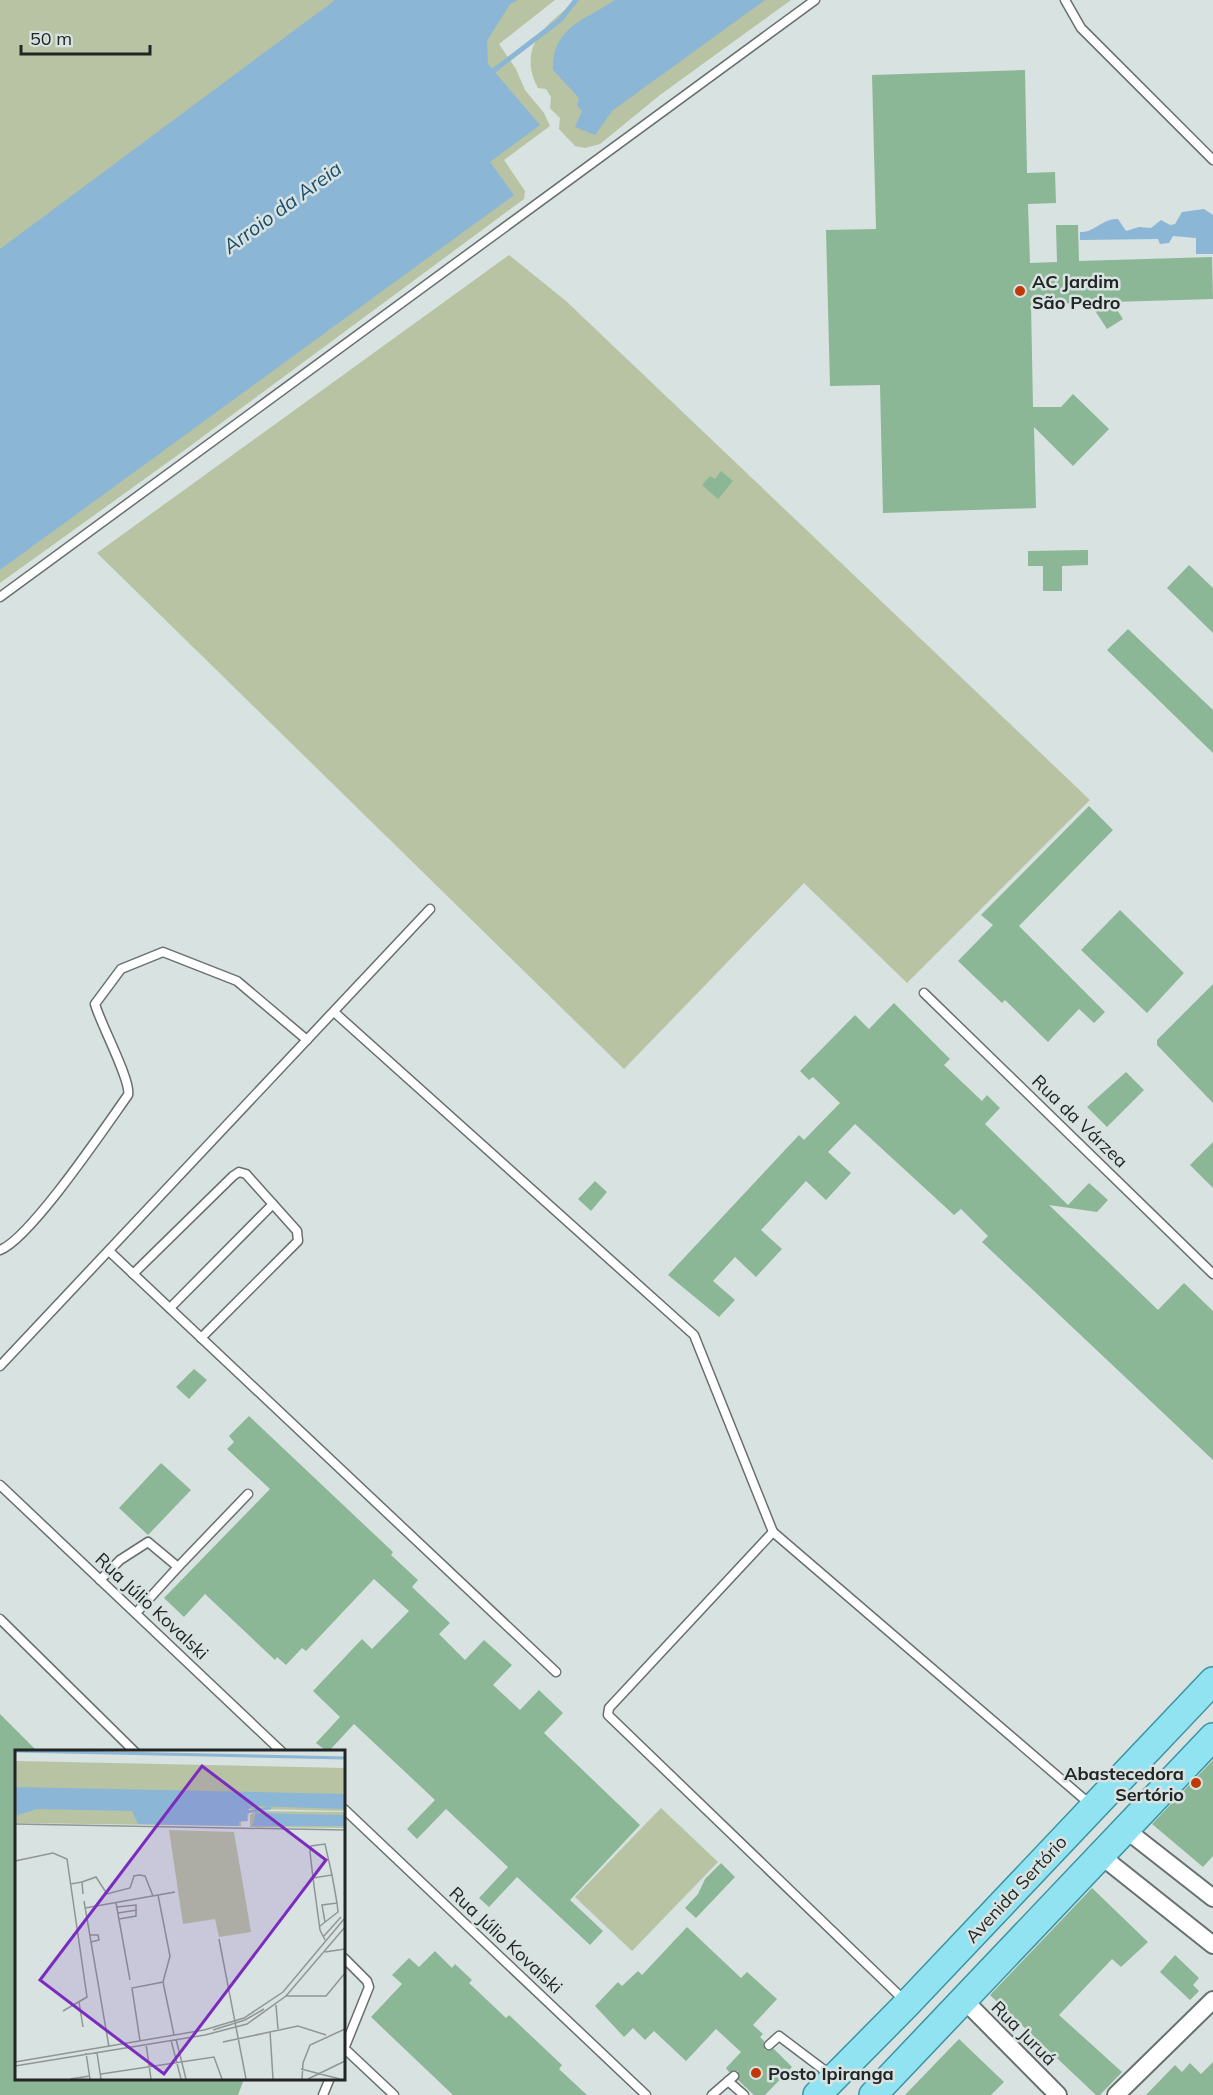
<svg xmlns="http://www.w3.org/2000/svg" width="1213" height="2095" font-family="Mulish,sans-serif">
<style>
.green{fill:#b7c3a2}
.water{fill:#8bb6d6}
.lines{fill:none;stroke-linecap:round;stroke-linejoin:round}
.stream{stroke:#8bb6d6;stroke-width:5}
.building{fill:#8bb797}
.service-casing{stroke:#67706e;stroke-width:11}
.minor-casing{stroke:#67706e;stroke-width:20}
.primary-casing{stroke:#3a94a3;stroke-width:30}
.service{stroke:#fff;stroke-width:8}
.minor{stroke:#fff;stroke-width:16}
.primary{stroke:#91e3f1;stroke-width:27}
.poi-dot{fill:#c03806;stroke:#d8e2e0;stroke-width:2}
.labels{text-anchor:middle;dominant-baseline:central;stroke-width:5;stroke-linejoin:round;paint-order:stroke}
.poi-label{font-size:18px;font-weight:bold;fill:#212524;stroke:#d8e2e0;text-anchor:start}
.street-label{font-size:18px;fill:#212524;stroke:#d8e2e0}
.water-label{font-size:20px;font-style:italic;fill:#194d6d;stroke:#d8e2e0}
.inset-river{fill:none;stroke:#8bb6d6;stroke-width:3}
.inset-road{fill:none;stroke:#8f9695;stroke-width:1.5}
.view{fill:#7b2cbf;fill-opacity:0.15;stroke:#7b2cbf;stroke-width:3}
.inset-edge{fill:none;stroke:#212524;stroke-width:3}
</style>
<rect width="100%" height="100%" fill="#d8e2e0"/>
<g class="green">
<polygon points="0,0 555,0 499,44 516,69 525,90 544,113 550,126 504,160 525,191 524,199 182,452 0,583"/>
<path d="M 578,0 L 791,0 L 660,95 L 600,144 L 585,148 L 575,146 L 559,129 L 560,118 L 550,108 L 551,97 L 546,89 L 538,88 C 516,47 547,23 578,0 Z"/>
<polygon points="509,255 566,301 1090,800 907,983 804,883 624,1069 97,553"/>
<polygon points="661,1808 718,1862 632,1951 575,1897"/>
</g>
<g class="water">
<polygon points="335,0 518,0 510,4 487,41 488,64 540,125 490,162 514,195 0,570 0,249"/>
<path d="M 615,0 L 765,0 L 612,111 L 595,135 L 575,127 L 582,111 L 577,106 L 579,98 L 553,70 C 552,26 586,20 615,0 Z"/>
<path d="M 1204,209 L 1213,215 L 1213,254 L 1196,254 L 1196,238 L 1173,236 L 1169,243 L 1160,244 L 1158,239 L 1080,240 L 1080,232 C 1094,233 1103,218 1118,219 L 1126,231 L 1139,227 L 1151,228 L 1161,220 L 1170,225 L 1175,224 L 1182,212 Z"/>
</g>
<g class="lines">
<polyline class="stream" points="488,75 560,20 576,0"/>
</g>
<g class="building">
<polygon points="1025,70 1027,173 1055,172 1056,203 1028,204 1030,263 1057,262 1056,225 1078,225 1079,261 1212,257 1213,299 1112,302 1123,319 1107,329 1090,303 1031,304 1033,407 1061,407 1073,394 1109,429 1073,466 1034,427 1036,508 883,513 880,385 830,386 826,230 876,229 872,75"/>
<polygon points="721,471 733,481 718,499 702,485 710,476 715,479"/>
<polygon points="1088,550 1088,565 1062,566 1062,591 1043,591 1043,566 1028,566 1028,551"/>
<polygon points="1189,565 1213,588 1213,633 1167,588"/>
<polygon points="1128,629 1213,710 1213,753 1107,650"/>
<polygon points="1089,806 1113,830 1019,926 1105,1012 1094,1023 1079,1009 1048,1042 1005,1000 1002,1003 958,961 993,925 981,915"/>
<polygon points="1120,910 1184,973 1147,1013 1081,950"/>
<polygon points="1213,984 1213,1103 1157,1045 1157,1040"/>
<polygon points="894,1003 950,1059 944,1065 982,1101 987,1095 1000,1108 985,1124 1068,1205 1089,1183 1108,1200 1097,1212 1049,1205 1158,1310 1184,1283 1213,1311 1213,1460 982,1242 988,1236 961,1209 954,1215 855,1124 828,1152 851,1173 826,1200 806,1181 761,1230 782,1249 756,1277 735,1257 713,1281 735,1300 719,1317 668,1275 799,1135 804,1140 840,1103 813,1077 809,1080 800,1071 855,1015 869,1029"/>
<polygon points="1126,1072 1144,1090 1107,1127 1087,1107"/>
<polygon points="1213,1142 1213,1188 1190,1165"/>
<polygon points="595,1181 607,1192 591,1211 578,1199"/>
<polygon points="194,1369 207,1380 189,1399 176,1387"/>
<polygon points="249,1416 393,1552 391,1555 418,1580 412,1587 450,1623 439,1634 465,1660 484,1640 512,1665 493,1685 520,1710 539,1690 563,1713 544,1733 640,1825 570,1900 603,1931 590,1945 517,1877 489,1907 479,1898 508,1867 446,1809 417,1839 407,1829 435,1800 354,1724 328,1752 316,1743 340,1717 313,1691 362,1639 372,1649 409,1611 374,1579 306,1651 302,1648 286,1665 277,1657 275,1660 205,1594 184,1617 164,1598 270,1489 227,1449 234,1442 229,1436"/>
<polygon points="161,1463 191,1490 148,1535 119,1508"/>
<polygon points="0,1714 38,1752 16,1752 16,2079 244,2079 238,2095 0,2095"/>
<polygon points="1213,1760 1213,1856 1203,1867 1152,1824"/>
<polygon points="721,1863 735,1877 696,1918 685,1908 698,1894 705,1879"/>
<polygon points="1092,1888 1148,1942 1121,1967 1112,1959 1059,2015 1122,2072 1100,2095 1096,2095 990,1995"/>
<polygon points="687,1927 741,1978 747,1972 777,1999 753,2025 763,2034 760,2037 764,2041 765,2050 774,2049 792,2067 765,2095 754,2095 738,2080 738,2071 729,2072 726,2068 741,2052 716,2029 686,2061 654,2031 645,2040 633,2028 624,2037 595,2006 618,1982 622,1986 638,1971 642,1975"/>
<polygon points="435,1951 452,1968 455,1964 472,1980 469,1983 506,2018 509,2015 562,2065 559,2069 587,2095 453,2095 371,2017 402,1984 392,1975 409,1958 419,1967"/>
<polygon points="1175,1955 1199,1978 1193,1985 1199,1991 1190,2000 1160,1972"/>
<polygon points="959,2039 1004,2082 991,2095 905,2095"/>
<polygon points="1213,2062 1213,2095 1146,2095 1175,2065 1182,2072 1190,2063 1201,2074"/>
</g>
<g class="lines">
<g class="service-casing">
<g id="service">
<polyline points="1065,0 1081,28 1213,160"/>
<polyline points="0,597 815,0"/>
<polyline points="924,993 1213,1274"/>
<polyline points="334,1012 694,1335 773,1532 609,1708 608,1715 905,2001"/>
<path d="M 0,1250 C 30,1239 106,1126 128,1095 C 132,1082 100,1023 95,1004 L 121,969 L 163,952 L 237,981 L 307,1040"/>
<polyline points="109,1251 556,1672"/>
<polyline points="133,1274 233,1176 239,1172 246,1174 297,1231 298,1241 201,1338"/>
<polyline points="170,1308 273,1204"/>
<polyline points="0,1366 430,909"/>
<polyline points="0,1485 282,1752"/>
<polyline points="773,1532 1091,1805"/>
<polyline points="178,1567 248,1494"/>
<polyline points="100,1580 120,1560 148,1542 178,1567 136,1613"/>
<polyline points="0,1619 135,1752"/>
<polyline points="344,1809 646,2095"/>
<polyline points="344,1958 367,1981 369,1987 344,2049"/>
<polyline points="769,2045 779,2036 832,2076"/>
<polyline points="344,2048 394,2095"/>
<polyline points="728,2081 744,2095"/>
<polyline points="323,2095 330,2078"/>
<polyline points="712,2095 734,2076"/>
</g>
</g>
<g class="minor-casing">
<g id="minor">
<polyline points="1125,1829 1213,1898"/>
<polyline points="1100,1855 1213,1945"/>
<polyline points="963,1999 1058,2095"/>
<polyline points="1116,2095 1213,2000"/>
</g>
</g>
<g class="primary-casing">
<g id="primary">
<polyline points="817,2095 907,2004 1213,1681"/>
<polyline points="873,2095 1213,1737"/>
</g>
</g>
<use href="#service" class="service"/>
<use href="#minor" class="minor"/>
<use href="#primary" class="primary"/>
</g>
<g class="poi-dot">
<circle cx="1020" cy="291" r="6"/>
<circle cx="1196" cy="1783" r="6"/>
<circle cx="756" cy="2073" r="6"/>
</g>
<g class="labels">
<g class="poi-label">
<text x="1032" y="281">AC Jardim<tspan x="1032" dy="21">São Pedro</tspan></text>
<text x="1184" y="1773" text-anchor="end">Abastecedora<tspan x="1184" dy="21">Sertório</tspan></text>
<text x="768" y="2073">Posto Ipiranga</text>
</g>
<g class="street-label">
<text transform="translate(1080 1121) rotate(44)">Rua da Várzea</text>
<text transform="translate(152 1606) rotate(43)">Rua Júlio Kovalski</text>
<text transform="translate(1016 1889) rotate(-47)">Avenida Sertório</text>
<text transform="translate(506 1940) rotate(43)">Rua Júlio Kovalski</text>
<text transform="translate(1024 2033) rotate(45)">Rua Juruá</text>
</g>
<g class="water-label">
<text transform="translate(282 207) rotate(-36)">Arroio da Areia</text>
</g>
</g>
<g transform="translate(15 1750)">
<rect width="330" height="330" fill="#d8e2e0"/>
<path d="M 0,11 L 330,18 L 330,61 L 234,59 L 233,71 L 226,72 L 226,76 L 0,73 ZM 241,61 L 330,62 L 330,78 L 235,77 L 235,65 ZM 154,80 L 219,82 L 236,182 L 204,187 L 200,169 L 168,174 Z" fill="#b7c3a2"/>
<path d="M 0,37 L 330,44 L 330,59 L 238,56 L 232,60 L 232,71 L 224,71 L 224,76 L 123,74 L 117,61 L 22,59 L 0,66 ZM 241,63 L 330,65 L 330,76 L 237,76 Z" fill="#8bb6d6"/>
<path class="inset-river" d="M 0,1 L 330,8M 232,62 L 256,58"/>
<path class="inset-road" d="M 0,74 L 330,80M 0,111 L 38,103 L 52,109 L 72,247 L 48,261M 317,125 L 322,153M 298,128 L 317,125 L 310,94 L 296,96 L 295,102 L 298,128 L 305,180 L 310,190M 67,132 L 81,127 L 92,144 L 115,138 L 119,126 L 124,125 L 130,126 L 138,146M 55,134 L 67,132 L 68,144M 69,151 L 94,297M 101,153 L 115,230M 102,157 L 121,155 L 121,166 L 104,169M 70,158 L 160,142M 103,163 L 122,160M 305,176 L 323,162 L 322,153 L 307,155 L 310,172M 75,185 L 83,185 L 84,190 L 76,192M 308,187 L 326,167M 204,189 L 231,329M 310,202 L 330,199M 148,232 L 159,285M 270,246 L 311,246 L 330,223M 64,252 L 68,277M 261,255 L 263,279M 198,280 L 230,270 L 249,259M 255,281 L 258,329M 161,289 L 171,329M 156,290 L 166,329M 125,291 L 117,238 L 148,232 L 155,206 L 143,145M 208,292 L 283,276 L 311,285M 131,294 L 136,329M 71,303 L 75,329M 82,303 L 86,329M 0,312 L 189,280 L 229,268 L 268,242 L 330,168M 0,316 L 190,285 L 232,274 L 271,246 L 330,177M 286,319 L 325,329M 86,324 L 199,307 L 207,329M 55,329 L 75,326M 287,329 L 288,313 L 295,295 L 330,279M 293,329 L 330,311"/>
<path class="view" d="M 187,16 L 311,110 L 149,324 L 25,230 Z"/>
<rect width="330" height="330" class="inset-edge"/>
</g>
<path d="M21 45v9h129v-9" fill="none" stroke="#212524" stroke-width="3"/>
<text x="30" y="45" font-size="18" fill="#212524" stroke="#d8e2e0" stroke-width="4.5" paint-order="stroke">50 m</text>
</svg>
